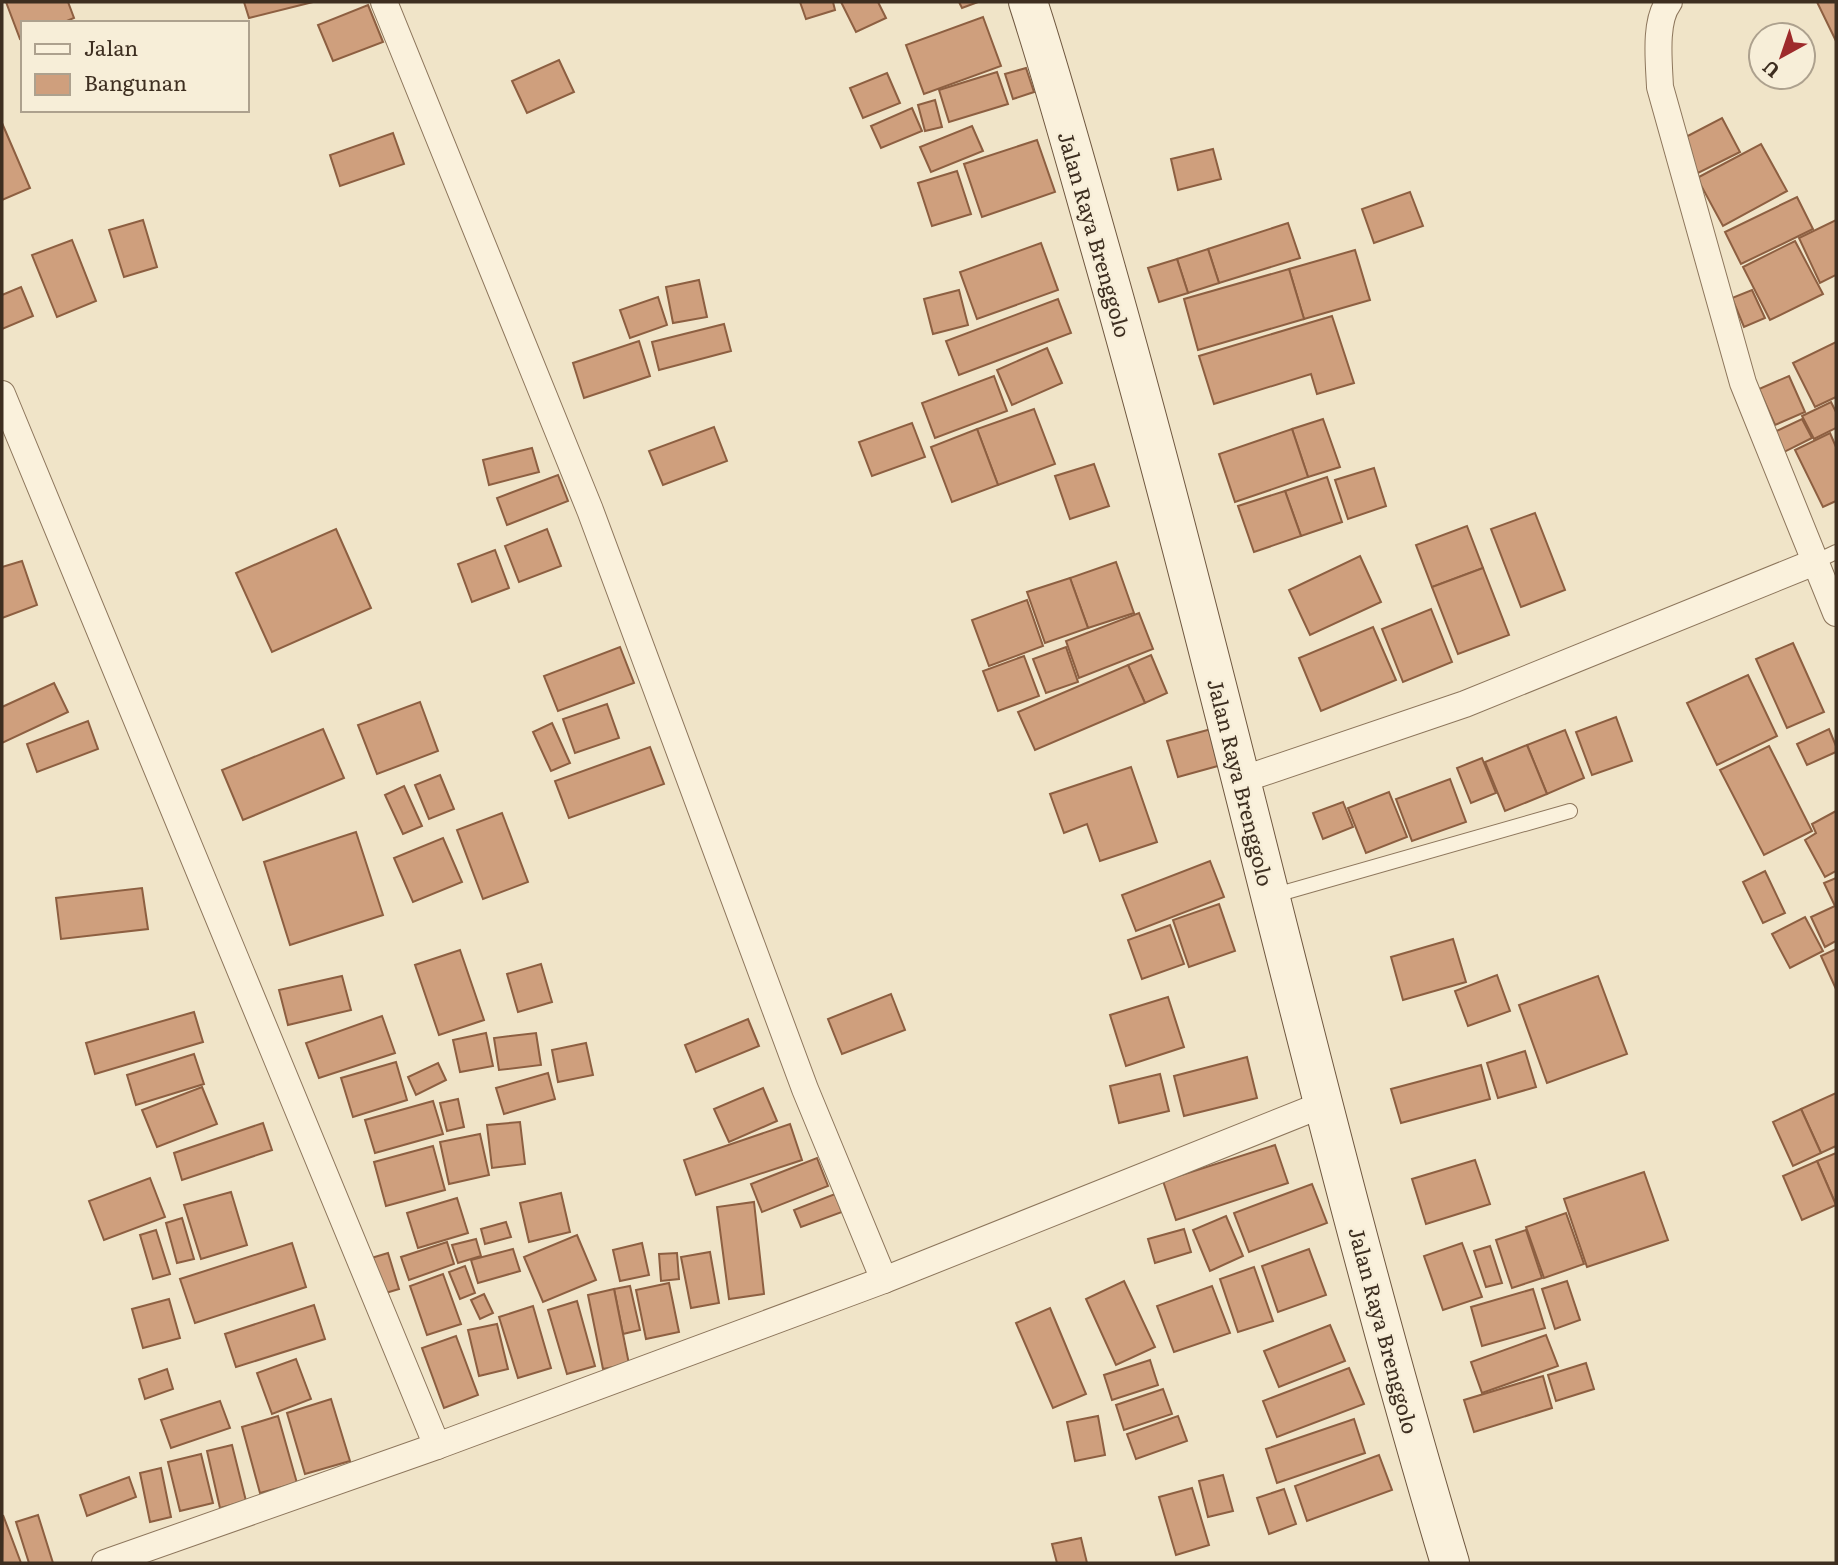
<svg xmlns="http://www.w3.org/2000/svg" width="1838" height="1565" font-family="Literata,serif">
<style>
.building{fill:#cf9f7d;stroke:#8d5f41;stroke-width:2}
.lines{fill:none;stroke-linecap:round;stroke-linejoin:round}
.lane-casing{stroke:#8d765c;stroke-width:16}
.street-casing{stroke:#8d765c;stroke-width:28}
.secondary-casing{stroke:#6f573f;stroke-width:40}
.lane{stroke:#faf1dc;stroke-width:14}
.street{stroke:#faf1dc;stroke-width:26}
.secondary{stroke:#faf1dc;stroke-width:38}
.labels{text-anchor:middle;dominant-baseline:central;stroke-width:5;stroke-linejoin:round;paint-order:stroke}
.street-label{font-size:21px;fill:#3d2e20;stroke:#f7eed8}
</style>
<rect width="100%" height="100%" fill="#f0e4c8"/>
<g class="building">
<polygon points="6,2 68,2 74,18 62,23 23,23 23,38 20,39"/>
<polygon points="244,2 313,2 249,18"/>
<polygon points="800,2 833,2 835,10 806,19"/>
<polygon points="841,2 878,2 886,18 856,32"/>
<polygon points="959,2 978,2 962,8"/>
<polygon points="1817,2 1836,2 1836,41"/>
<polygon points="368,5 383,42 333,61 318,25"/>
<polygon points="983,17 1001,66 924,94 906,45"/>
<polygon points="559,60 574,92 527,113 512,81"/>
<polygon points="1026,68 1034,92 1013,99 1005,74"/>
<polygon points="997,72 1008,104 949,122 939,90"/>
<polygon points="887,73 900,103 863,118 850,88"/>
<polygon points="935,100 942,127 925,131 918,105"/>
<polygon points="912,108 922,131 881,148 871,126"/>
<polygon points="1722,118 1740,152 1698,173 1680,140"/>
<polygon points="2,123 30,188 2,200"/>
<polygon points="972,126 983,151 931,172 920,147"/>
<polygon points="393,133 404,164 340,186 330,155"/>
<polygon points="1037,140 1055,192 982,217 964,164"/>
<polygon points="1761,144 1787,191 1723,226 1697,178"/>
<polygon points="1213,149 1221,179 1178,190 1171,159"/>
<polygon points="957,171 971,214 932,226 918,183"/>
<polygon points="1410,192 1423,226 1374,243 1362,209"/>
<polygon points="1797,197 1813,229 1741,264 1725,232"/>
<polygon points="143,220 157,267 124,277 109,230"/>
<polygon points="1836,220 1836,275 1820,283 1799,238"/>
<polygon points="1288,223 1300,258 1219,283 1208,249"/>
<polygon points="72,240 96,301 57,317 32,255"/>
<polygon points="1795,241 1823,294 1770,320 1743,267"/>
<polygon points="1041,243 1058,290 977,319 960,272"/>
<polygon points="1208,249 1219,283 1188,293 1177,259"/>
<polygon points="1355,250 1370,300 1304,319 1289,269"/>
<polygon points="1177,259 1188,293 1159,302 1148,268"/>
<polygon points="1289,269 1304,319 1198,350 1184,299"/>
<polygon points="699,280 707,317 673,323 666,287"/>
<polygon points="21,287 33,316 2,329 2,295"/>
<polygon points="959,290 968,325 933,334 924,299"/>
<polygon points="1752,290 1765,318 1744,327 1732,298"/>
<polygon points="658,297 667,325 630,338 620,310"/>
<polygon points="1058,299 1071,333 959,375 946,341"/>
<polygon points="1332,316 1354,383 1317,394 1311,374 1214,404 1199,356"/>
<polygon points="724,324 731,351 659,370 652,342"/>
<polygon points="639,341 650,376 584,398 573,363"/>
<polygon points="1836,342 1836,397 1815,407 1793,363"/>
<polygon points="1047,348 1062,383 1012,405 997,370"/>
<polygon points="994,376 1007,411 935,438 922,403"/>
<polygon points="1789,376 1805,412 1775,425 1759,389"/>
<polygon points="1831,402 1836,412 1836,428 1814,439 1802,416"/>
<polygon points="1034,409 1055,464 998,485 977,429"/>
<polygon points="1323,419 1340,467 1308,477 1292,429"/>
<polygon points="1802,419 1812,438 1778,455 1768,435"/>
<polygon points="912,423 925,457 872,476 859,442"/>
<polygon points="714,427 727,461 663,485 649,451"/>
<polygon points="977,429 998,485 952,502 931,447"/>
<polygon points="1292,429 1308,477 1235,502 1219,454"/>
<polygon points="1830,433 1836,447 1836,501 1823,507 1795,450"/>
<polygon points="532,448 539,472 489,485 483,460"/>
<polygon points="1094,464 1109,506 1070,519 1055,476"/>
<polygon points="1374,468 1386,506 1348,519 1335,480"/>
<polygon points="558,475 568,501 507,525 497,498"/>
<polygon points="1327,477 1342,522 1301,536 1285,491"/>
<polygon points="1285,491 1301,536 1254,552 1238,506"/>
<polygon points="1535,513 1565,590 1521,607 1491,529"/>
<polygon points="1467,526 1483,568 1432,587 1416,545"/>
<polygon points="336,529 371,608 272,652 236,573"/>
<polygon points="547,529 561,566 519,582 505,546"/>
<polygon points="495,550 509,588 472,602 458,564"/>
<polygon points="1360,556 1381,602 1310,635 1289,590"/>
<polygon points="22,561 37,605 2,618 2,567"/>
<polygon points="1116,562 1134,613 1088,628 1070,578"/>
<polygon points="1483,568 1509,635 1458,654 1432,587"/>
<polygon points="1070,578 1088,628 1045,643 1027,592"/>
<polygon points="1027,600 1043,646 989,666 972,620"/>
<polygon points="1431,609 1452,662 1403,682 1382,629"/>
<polygon points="1139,613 1153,649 1079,678 1066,641"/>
<polygon points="1373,627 1396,680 1321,711 1299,658"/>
<polygon points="1793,643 1824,712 1787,728 1756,659"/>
<polygon points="620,647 634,683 558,711 544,676"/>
<polygon points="1066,647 1078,682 1046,693 1033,659"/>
<polygon points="1151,655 1167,693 1145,703 1128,665"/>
<polygon points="1024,656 1039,696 998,711 983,671"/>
<polygon points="1128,665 1145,703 1035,750 1018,712"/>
<polygon points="1748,675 1777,736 1717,765 1687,703"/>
<polygon points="54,683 68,712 2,743 2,707"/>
<polygon points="420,702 438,751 377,774 358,725"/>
<polygon points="607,704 619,738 575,753 563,719"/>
<polygon points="1616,717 1632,761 1592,775 1576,732"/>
<polygon points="88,721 98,749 37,772 27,744"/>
<polygon points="552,723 570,763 551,771 533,732"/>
<polygon points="1215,728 1225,764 1178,777 1167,741"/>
<polygon points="323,729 344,778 243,820 222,770"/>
<polygon points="1829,729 1836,746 1836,752 1807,765 1797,744"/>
<polygon points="1565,730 1584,778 1547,794 1527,745"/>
<polygon points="1527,745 1547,794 1505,811 1485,762"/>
<polygon points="1769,746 1812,831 1764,855 1720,770"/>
<polygon points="650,747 664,784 569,818 555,781"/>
<polygon points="1482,758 1496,793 1471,803 1457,768"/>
<polygon points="1131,767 1157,842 1100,861 1087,824 1064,833 1050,794"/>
<polygon points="440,775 454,809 429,819 415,785"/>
<polygon points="1450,779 1466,822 1412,841 1396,799"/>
<polygon points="404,786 422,826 403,834 385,795"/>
<polygon points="1389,792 1407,837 1366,853 1348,808"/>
<polygon points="1343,802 1353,827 1323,839 1313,813"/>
<polygon points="1836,811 1836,871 1825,877 1805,840 1816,833 1812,824"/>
<polygon points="502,813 528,882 483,899 457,830"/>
<polygon points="356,832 383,915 290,945 264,862"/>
<polygon points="443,838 462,882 413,902 394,858"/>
<polygon points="1210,861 1224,897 1136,931 1122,895"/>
<polygon points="1765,871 1785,913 1763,923 1743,882"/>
<polygon points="1836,878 1836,941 1825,947 1811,917 1835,906 1824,883"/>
<polygon points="142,888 148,929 61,939 56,898"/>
<polygon points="1219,904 1235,951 1189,967 1173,920"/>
<polygon points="1805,917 1823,951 1790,968 1772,934"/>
<polygon points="1170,925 1184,964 1142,979 1128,940"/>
<polygon points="1453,939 1466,982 1403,1000 1391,957"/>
<polygon points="1836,949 1836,989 1821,956"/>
<polygon points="460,950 484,1020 439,1035 415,965"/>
<polygon points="541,964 552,1002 518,1012 507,974"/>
<polygon points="1497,975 1510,1011 1468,1026 1455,991"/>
<polygon points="342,976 351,1010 288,1025 279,990"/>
<polygon points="1598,976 1627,1054 1547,1083 1519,1005"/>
<polygon points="891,994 905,1030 842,1054 828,1019"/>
<polygon points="1168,997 1184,1047 1126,1066 1110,1015"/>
<polygon points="194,1012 203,1042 95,1074 86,1043"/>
<polygon points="382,1016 395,1053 319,1078 306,1043"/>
<polygon points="748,1019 759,1046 696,1072 685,1045"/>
<polygon points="486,1033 493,1066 460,1072 453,1040"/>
<polygon points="536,1033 541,1065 499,1070 494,1038"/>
<polygon points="586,1043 593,1075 558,1082 552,1050"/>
<polygon points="1525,1051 1536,1087 1498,1098 1487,1063"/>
<polygon points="194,1054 204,1084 136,1105 127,1075"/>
<polygon points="1247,1057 1257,1098 1184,1116 1174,1076"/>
<polygon points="396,1062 407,1100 353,1117 341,1078"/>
<polygon points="438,1063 446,1080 416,1095 408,1077"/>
<polygon points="1481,1065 1490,1099 1401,1123 1391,1089"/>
<polygon points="548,1073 555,1099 504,1114 496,1088"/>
<polygon points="1160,1074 1169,1111 1119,1123 1110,1086"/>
<polygon points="202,1087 217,1124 157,1147 142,1110"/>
<polygon points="763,1088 777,1121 729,1142 714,1109"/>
<polygon points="1836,1093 1836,1146 1821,1153 1801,1109"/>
<polygon points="458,1099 464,1127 447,1131 440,1103"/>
<polygon points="433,1101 443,1134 375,1153 365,1120"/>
<polygon points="1801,1109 1821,1153 1793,1166 1773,1122"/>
<polygon points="520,1122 525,1164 492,1168 487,1125"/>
<polygon points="263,1123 272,1150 182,1180 174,1153"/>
<polygon points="790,1124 802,1160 696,1195 684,1160"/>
<polygon points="480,1134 489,1175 449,1184 440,1142"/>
<polygon points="1275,1145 1288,1183 1176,1220 1163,1181"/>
<polygon points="433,1146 445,1190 386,1206 374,1162"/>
<polygon points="1836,1153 1836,1205 1817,1161"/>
<polygon points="817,1158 828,1186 762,1212 751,1184"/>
<polygon points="1475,1160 1490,1204 1426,1224 1412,1179"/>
<polygon points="1817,1161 1836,1205 1802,1220 1783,1176"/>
<polygon points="1644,1172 1668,1240 1587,1267 1564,1199"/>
<polygon points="150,1178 165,1217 104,1240 89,1201"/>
<polygon points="1312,1184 1327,1223 1249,1252 1234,1213"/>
<polygon points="231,1192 247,1245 201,1259 184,1205"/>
<polygon points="561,1193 570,1232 529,1242 520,1203"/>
<polygon points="835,1194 842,1212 801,1227 794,1210"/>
<polygon points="457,1198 468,1233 418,1248 407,1213"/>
<polygon points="754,1202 764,1294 729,1299 717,1207"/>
<polygon points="1566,1213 1584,1264 1544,1278 1526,1227"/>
<polygon points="1226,1216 1243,1256 1210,1271 1193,1230"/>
<polygon points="182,1218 194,1259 177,1263 166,1223"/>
<polygon points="506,1222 511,1237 485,1244 481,1229"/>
<polygon points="1184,1229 1191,1252 1155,1263 1148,1239"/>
<polygon points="156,1230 170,1274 153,1279 140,1235"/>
<polygon points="1526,1230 1542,1278 1512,1288 1496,1240"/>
<polygon points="577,1235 596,1280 543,1302 524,1257"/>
<polygon points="476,1239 481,1256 458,1263 452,1245"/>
<polygon points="447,1242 454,1264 409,1280 401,1257"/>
<polygon points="292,1243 306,1287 195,1323 180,1279"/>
<polygon points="642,1243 649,1275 620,1281 613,1250"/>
<polygon points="1462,1243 1482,1297 1443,1310 1424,1256"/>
<polygon points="1490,1246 1502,1283 1486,1287 1474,1251"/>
<polygon points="513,1249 520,1271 478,1283 471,1260"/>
<polygon points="1309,1249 1326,1295 1278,1312 1262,1266"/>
<polygon points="710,1252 719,1303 691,1308 681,1257"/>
<polygon points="388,1253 399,1289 379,1295 368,1259"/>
<polygon points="677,1253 679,1279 661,1281 659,1254"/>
<polygon points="465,1266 475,1293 460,1299 449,1272"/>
<polygon points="1254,1267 1273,1321 1238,1332 1220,1279"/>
<polygon points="443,1274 461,1324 427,1335 410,1286"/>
<polygon points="1124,1281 1155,1347 1116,1365 1086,1299"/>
<polygon points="1567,1281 1580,1320 1555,1329 1542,1289"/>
<polygon points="669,1283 679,1332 646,1339 636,1290"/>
<polygon points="630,1286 640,1330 623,1334 614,1289"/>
<polygon points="1212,1286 1230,1333 1174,1352 1157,1306"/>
<polygon points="614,1289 629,1364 603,1369 588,1295"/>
<polygon points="1533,1289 1545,1328 1482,1346 1471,1307"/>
<polygon points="484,1294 493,1313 480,1319 471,1300"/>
<polygon points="169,1299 180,1338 143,1348 132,1309"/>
<polygon points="577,1301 595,1366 567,1374 548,1310"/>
<polygon points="314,1305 325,1339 236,1367 225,1334"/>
<polygon points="533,1306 551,1368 518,1378 499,1317"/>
<polygon points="1050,1308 1086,1394 1053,1408 1016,1323"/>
<polygon points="497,1324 508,1369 479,1376 468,1330"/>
<polygon points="1330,1325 1345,1361 1279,1387 1264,1351"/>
<polygon points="1546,1335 1558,1366 1482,1393 1471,1362"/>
<polygon points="456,1336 478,1395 444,1408 422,1348"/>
<polygon points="296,1359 311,1399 272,1414 257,1373"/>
<polygon points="1150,1360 1158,1385 1112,1400 1104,1375"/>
<polygon points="1586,1363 1594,1389 1556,1401 1548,1375"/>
<polygon points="1349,1368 1364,1404 1277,1437 1263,1401"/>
<polygon points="167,1369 173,1389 145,1399 139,1379"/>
<polygon points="1543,1376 1552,1408 1474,1432 1464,1400"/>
<polygon points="1163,1389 1172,1414 1124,1430 1116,1405"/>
<polygon points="331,1399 350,1461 305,1474 287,1413"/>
<polygon points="220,1401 230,1428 171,1448 161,1420"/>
<polygon points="278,1416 297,1483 260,1493 242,1427"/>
<polygon points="1098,1416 1105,1455 1075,1461 1067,1422"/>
<polygon points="1178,1416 1187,1441 1136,1459 1127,1434"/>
<polygon points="1354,1419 1365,1453 1277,1483 1266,1449"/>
<polygon points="232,1445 246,1501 220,1508 207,1451"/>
<polygon points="201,1454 213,1503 180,1511 168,1462"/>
<polygon points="1379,1455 1392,1490 1307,1521 1295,1486"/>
<polygon points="161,1468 171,1517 150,1522 140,1473"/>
<polygon points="1223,1475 1233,1511 1208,1517 1199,1481"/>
<polygon points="129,1477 136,1497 87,1516 80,1495"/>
<polygon points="1192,1488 1209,1545 1176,1555 1159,1497"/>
<polygon points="1284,1489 1296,1524 1269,1534 1257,1498"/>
<polygon points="3,1515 21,1563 2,1563"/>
<polygon points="38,1515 53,1563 29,1563 16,1522"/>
<polygon points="1081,1538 1087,1563 1057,1563 1052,1544"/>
</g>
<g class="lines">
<g class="lane-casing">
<g id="lane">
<polyline points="1815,562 1836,552"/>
<polyline points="1272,896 1570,811"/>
</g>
</g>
<g class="street-casing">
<g id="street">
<polyline points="384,2 590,510 805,1089 884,1280"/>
<path d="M 1669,2 C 1654,21 1659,63 1660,87 L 1743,383 L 1836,613"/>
<polyline points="2,394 437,1446 884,1280 1324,1104"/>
<polyline points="1241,780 1465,704 1815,562"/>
<polyline points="105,1563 437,1446"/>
</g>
</g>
<g class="secondary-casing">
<path id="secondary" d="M 1028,2 C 1054,82 1076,163 1099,244 C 1224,681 1319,1127 1450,1563"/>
</g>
<use href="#lane" class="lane"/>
<use href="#street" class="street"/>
<use href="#secondary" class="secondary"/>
</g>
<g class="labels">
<g class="street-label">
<text transform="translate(1096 234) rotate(74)">Jalan Raya Brenggolo</text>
<text transform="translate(1242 782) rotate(76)">Jalan Raya Brenggolo</text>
<text transform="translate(1385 1330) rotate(75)">Jalan Raya Brenggolo</text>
</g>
</g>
<rect width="1838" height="1565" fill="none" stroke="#3d2e20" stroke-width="7"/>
<rect x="21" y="21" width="228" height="91" fill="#f7eed8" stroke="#ada18e" stroke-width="2"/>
<rect x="35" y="44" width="35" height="10" fill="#faf1dc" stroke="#ada18e" stroke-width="2"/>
<text x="84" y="56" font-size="21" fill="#3d2e20">Jalan</text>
<rect x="35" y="74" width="35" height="21" fill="#cf9f7d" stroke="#ada18e" stroke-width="2"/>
<text x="84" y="91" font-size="21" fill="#3d2e20">Bangunan</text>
<g transform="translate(1782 56) rotate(220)"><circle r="33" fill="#f7eed8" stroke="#ada18e" stroke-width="2"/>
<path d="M0-5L12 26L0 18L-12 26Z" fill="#9e2a2b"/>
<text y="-10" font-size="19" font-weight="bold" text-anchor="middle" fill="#3d2e20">U</text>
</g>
</svg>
